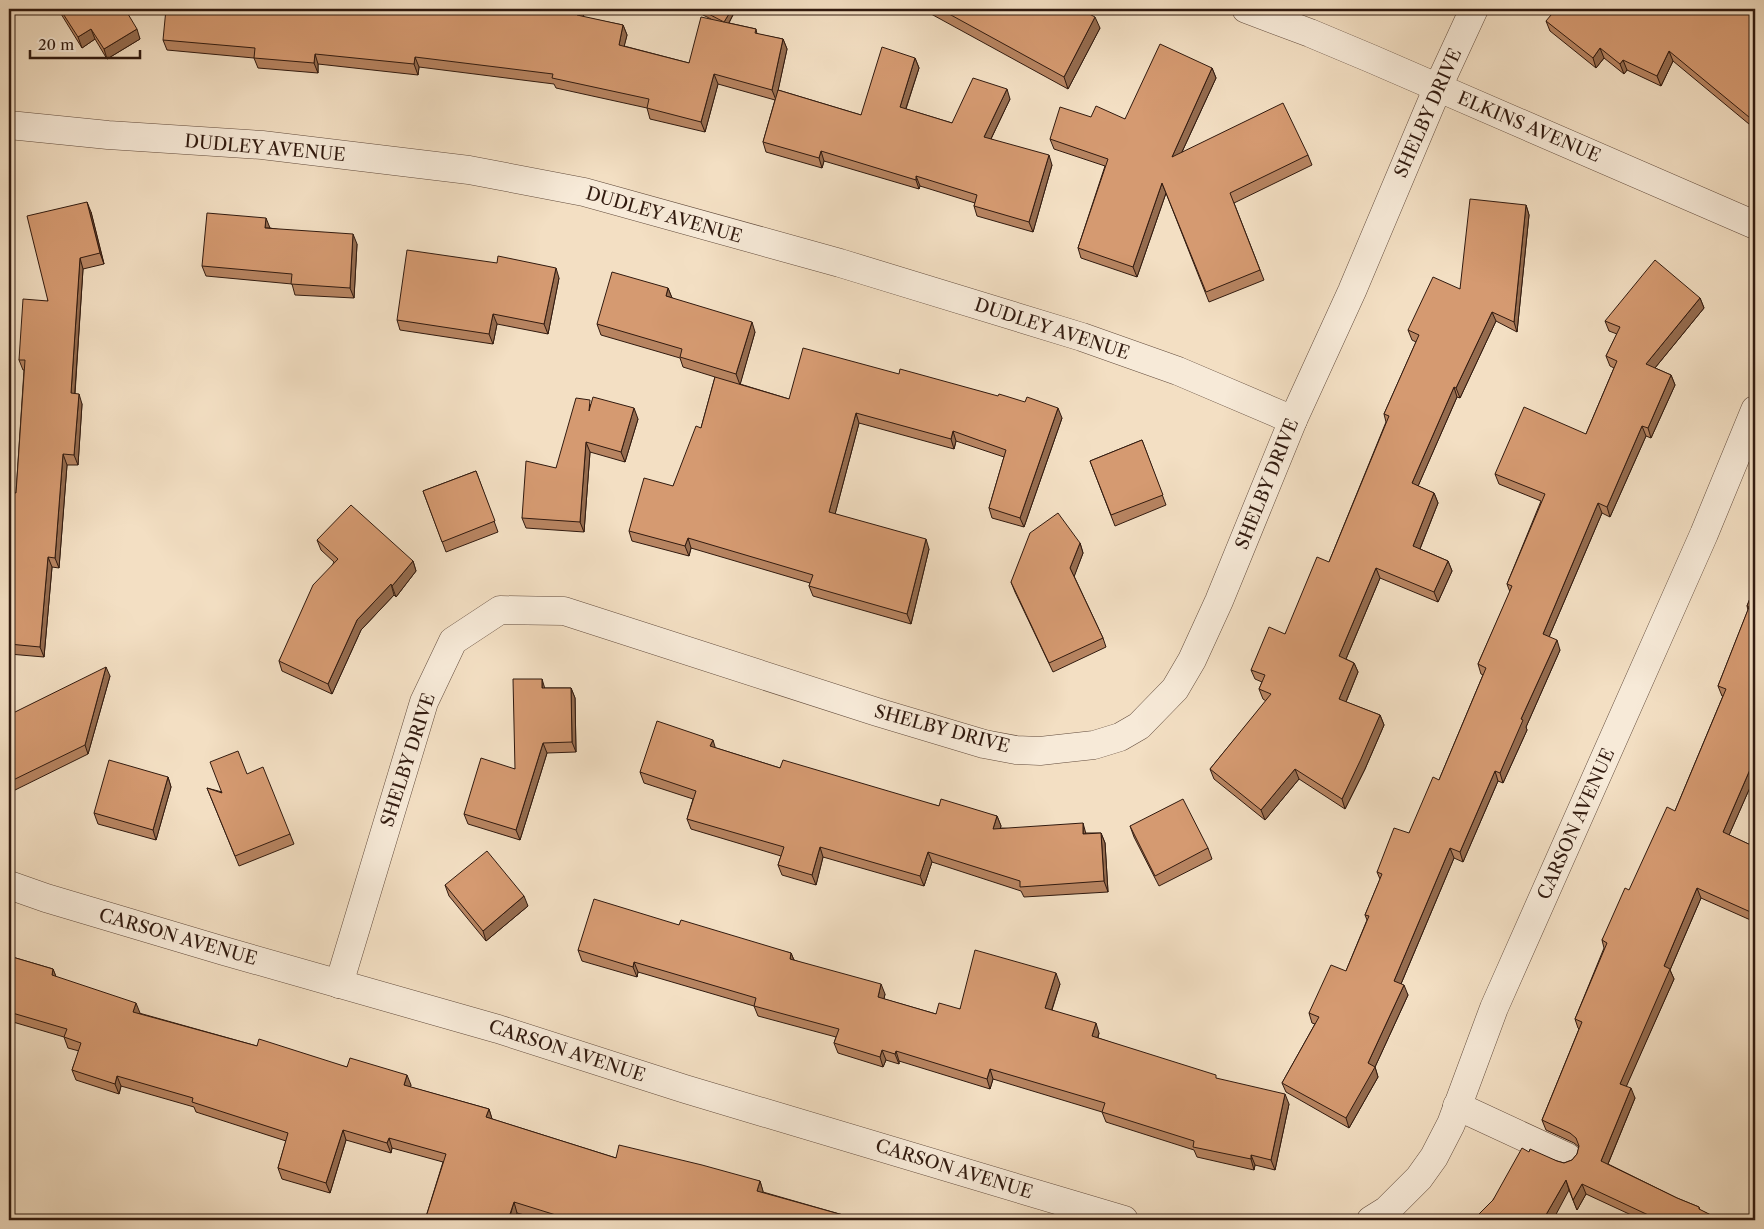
<svg xmlns="http://www.w3.org/2000/svg" width="1764" height="1229" font-family="'Libre Caslon Text',serif">
<style>
.lines{fill:none;stroke-linecap:round;stroke-linejoin:round}
.minor-casing{stroke:#624b3c;stroke-width:29}
.minor{stroke:#f7ead8;stroke-width:28}
.wall{fill:#b78461;stroke:#311a0f}
.shaded-wall{fill:#956c4f;stroke:#311a0f}
.building{fill:#d59a71;stroke:#311a0f}
.labels{text-anchor:middle;dominant-baseline:central;stroke-width:5;stroke-linejoin:round;paint-order:stroke}
.street-label{font-size:18px;fill:#311a0f;stroke:#f7ead8}
</style>
<rect width="100%" height="100%" fill="#f3dfc3"/>
<filter id="stains"><feTurbulence type="fractalNoise" baseFrequency=".004" numOctaves="4"/><feColorMatrix values="0 0 0 0 .2 0 0 0 0 .09 0 0 0 0 .02 0 0 0 .5 -.17"/></filter>
<radialGradient id="worn" r=".72"><stop offset=".6" stop-color="#630" stop-opacity="0"/><stop offset="1" stop-color="#630" stop-opacity=".3"/></radialGradient>
<g class="lines">
<g class="minor-casing">
<g id="minor">
<polyline points="1246,9 1310,33 1372,59 1755,225"/>
<polyline points="9,125 108,135 262,145 469,170 584,192 840,263 1082,337 1178,371 1293,420"/>
<polyline points="9,885 46,898 224,951 498,1029 685,1089 1124,1220"/>
<polyline points="339,984 424,702 453,641 500,610 564,611 877,712 984,744 1016,750 1040,751 1094,745 1120,737 1139,726 1175,689 1192,660 1219,601 1293,420 1352,291 1438,87 1474,9"/>
<polyline points="1457,1106 1567,1157"/>
<polyline points="1371,1220 1387,1210 1419,1178 1434,1157 1451,1124 1494,1008 1704,534 1755,410"/>
</g>
</g>
<use href="#minor" class="minor"/>
</g>
<g class="wall">
<polygon points="58,9 125,9 140,39 107,59 95,39 82,48"/>
<polygon points="451,9 586,9 583,17 623,25 627,35 624,46 689,63 711,19 691,9 736,9 729,23 756,29 757,34 783,39 787,49 778,90 861,115 915,58 919,68 906,109 952,123 1010,99 991,139 1052,165 1033,232 977,216 974,206 975,203 920,186 919,189 824,161 822,168 766,152 763,142 775,100 718,84 705,132 650,119 647,108 556,88 554,84 419,67 418,75 318,64 318,73 258,68 254,58 167,50 163,40 360,10 450,13"/>
<polygon points="922,9 1080,9 1100,28 1068,89"/>
<polygon points="1755,9 1755,129 1673,61 1661,86 1627,70 1624,74 1604,58 1596,68 1550,31 1546,21"/>
<polygon points="1212,68 1216,78 1182,152 1308,155 1312,165 1234,203 1264,280 1209,302 1166,193 1137,277 1081,258 1078,248 1105,166 1054,149 1050,139 1125,119"/>
<polygon points="1526,205 1529,215 1517,332 1496,321 1460,398 1457,397 1418,486 1434,493 1438,503 1420,549 1448,561 1452,571 1438,602 1380,578 1346,659 1354,663 1358,672 1346,702 1380,715 1384,725 1365,769 1345,809 1299,779 1265,820 1214,779 1210,769 1266,701 1263,699 1259,689 1262,682 1255,679 1251,670 1285,634 1329,562 1386,422 1384,414 1416,342 1412,340 1408,330 1460,289"/>
<polygon points="91,212 104,264 83,269 75,394 82,404 78,465 67,465 59,568 52,567 44,657 9,654 9,492 16,493 24,370 23,370 19,360"/>
<polygon points="270,228 357,244 354,298 295,295 292,284 206,276 202,266"/>
<polygon points="559,278 548,334 497,324 493,344 400,330 397,320"/>
<polygon points="668,288 672,298 755,332 740,384 789,399 1062,418 1024,527 992,518 989,508 1004,457 956,441 954,449 859,423 835,514 929,549 911,624 813,596 809,586 810,583 691,548 689,556 632,541 629,531 673,486 701,428 715,377 683,367 680,358 601,335 597,324"/>
<polygon points="1700,298 1704,308 1655,368 1671,375 1675,385 1651,438 1646,436 1610,517 1602,513 1549,637 1560,650 1526,727 1527,730 1503,783 1498,781 1463,862 1454,858 1401,984 1408,995 1375,1067 1378,1077 1349,1128 1286,1092 1282,1083 1315,1024 1312,1023 1309,1013 1346,971 1367,920 1365,915 1380,879 1377,872 1409,833 1439,780 1483,675 1481,674 1478,664 1510,592 1507,584 1541,501 1499,484 1495,474 1586,434 1614,368 1610,366 1606,356 1617,334 1609,331 1605,321"/>
<polygon points="591,404 638,419 625,462 590,452 584,532 526,528 522,518 556,468"/>
<polygon points="1142,440 1166,505 1115,526 1090,461"/>
<polygon points="476,471 498,532 446,552 423,491"/>
<polygon points="317,540 413,561 416,571 396,597 394,595 361,630 332,694 282,671 279,661 334,562 321,550"/>
<polygon points="1080,543 1083,553 1074,576 1103,638 1106,647 1053,672 1015,592 1011,582"/>
<polygon points="1755,586 1755,776 1729,835 1755,847 1755,922 1701,898 1670,970 1674,979 1626,1086 1635,1098 1608,1164 1677,1198 1699,1207 1700,1210 1721,1220 1642,1220 1586,1194 1577,1210 1569,1190 1493,1200 1529,1152 1557,1161 1564,1163 1572,1160 1577,1154 1579,1147 1574,1143 1546,1130 1542,1120 1579,1029 1578,1028 1575,1019 1604,948 1602,940 1675,811 1723,696 1722,696 1718,686 1748,610 1747,606"/>
<polygon points="110,676 88,754 9,793 9,715"/>
<polygon points="545,688 571,688 575,698 576,752 547,753 520,840 468,824 464,814 515,769"/>
<polygon points="716,748 780,768 939,806 997,816 1001,826 1000,828 1086,833 1101,833 1105,843 1108,892 1024,897 1021,891 932,862 924,886 823,857 816,885 782,875 778,865 781,856 691,829 687,819 693,799 644,783 640,772"/>
<polygon points="247,774 290,834 294,844 239,866 207,788 222,792"/>
<polygon points="168,777 171,787 156,840 98,824 94,813"/>
<polygon points="1130,826 1208,848 1212,859 1159,886 1134,837"/>
<polygon points="445,885 528,906 486,941 449,896"/>
<polygon points="679,925 791,953 794,960 885,994 884,999 936,1014 960,1009 1060,984 1052,1010 1099,1033 1098,1038 1289,1104 1275,1170 1255,1165 1254,1170 1197,1157 1194,1150 1106,1122 1102,1112 993,1079 990,1089 899,1061 899,1064 886,1060 883,1067 838,1053 834,1043 836,1037 758,1016 754,1006 638,972 637,977 582,961 578,950"/>
<polygon points="9,956 53,969 56,977 140,1013 139,1013 257,1046 347,1067 411,1085 410,1087 489,1109 492,1119 616,1158 760,1181 763,1192 843,1215 845,1220 543,1220 517,1213 515,1220 425,1220 443,1162 392,1148 391,1153 346,1140 330,1193 282,1179 278,1168 286,1141 196,1112 194,1107 121,1086 119,1094 76,1080 72,1070 79,1051 68,1048 64,1037 13,1022 9,1036"/>
</g>
<g class="shaded-wall">
<polygon points="579,9 586,9 580,25 577,15"/>
<polygon points="732,9 736,9 726,28 724,22"/>
<polygon points="1095,17 1100,28 1068,89 1064,77"/>
<polygon points="623,25 627,35 622,55 619,45"/>
<polygon points="91,29 95,39 82,48 78,37"/>
<polygon points="137,29 140,39 107,59 104,49"/>
<polygon points="783,39 787,49 776,100 772,90"/>
<polygon points="1600,48 1604,58 1596,68 1593,58"/>
<polygon points="1669,51 1673,61 1661,86 1657,76"/>
<polygon points="315,54 318,64 318,73 314,63"/>
<polygon points="415,57 419,67 418,75 414,64"/>
<polygon points="915,58 919,68 903,117 900,107"/>
<polygon points="1623,60 1627,70 1624,74 1620,64"/>
<polygon points="1212,68 1216,78 1175,167 1172,157"/>
<polygon points="714,74 718,84 705,132 701,122"/>
<polygon points="1007,89 1010,99 987,147 984,137"/>
<polygon points="821,151 824,161 822,168 819,158"/>
<polygon points="1049,155 1052,165 1033,232 1029,222"/>
<polygon points="916,176 920,186 919,189 916,180"/>
<polygon points="1162,183 1166,193 1137,277 1133,267"/>
<polygon points="87,202 91,212 104,264 100,253"/>
<polygon points="1526,205 1529,215 1517,332 1514,322"/>
<polygon points="266,218 270,228 265,228"/>
<polygon points="353,234 357,244 354,298 350,288"/>
<polygon points="80,258 83,269 74,404 71,393"/>
<polygon points="556,268 559,278 548,334 544,324"/>
<polygon points="668,288 672,298 666,296"/>
<polygon points="1700,298 1704,308 1650,374 1646,364"/>
<polygon points="1492,312 1496,321 1460,398 1456,388"/>
<polygon points="493,314 497,324 493,344 489,334"/>
<polygon points="752,322 755,332 740,385 736,374"/>
<polygon points="1671,375 1675,385 1651,438 1648,428"/>
<polygon points="1454,387 1457,397 1415,493 1412,483"/>
<polygon points="79,394 82,404 78,465 74,455"/>
<polygon points="634,408 638,419 625,462 621,452"/>
<polygon points="1058,408 1062,418 1024,527 1020,518"/>
<polygon points="856,413 859,423 833,522 829,512"/>
<polygon points="1642,426 1646,436 1610,517 1607,507"/>
<polygon points="953,431 956,441 954,449 951,439"/>
<polygon points="586,442 590,452 584,532 580,522"/>
<polygon points="63,454 67,465 59,568 55,558"/>
<polygon points="1434,493 1438,503 1417,556 1413,546"/>
<polygon points="1598,503 1602,513 1546,644 1543,634"/>
<polygon points="688,538 691,548 689,556 685,546"/>
<polygon points="926,539 929,549 911,624 907,614"/>
<polygon points="1080,543 1083,553 1074,577 1070,568"/>
<polygon points="48,557 52,567 44,657 40,647"/>
<polygon points="413,561 416,571 396,597 392,586"/>
<polygon points="1448,561 1452,571 1438,602 1434,592"/>
<polygon points="1376,568 1380,578 1343,666 1339,656"/>
<polygon points="391,584 394,595 361,630 332,694 328,684 357,620"/>
<polygon points="1557,640 1560,650 1526,727 1527,730 1503,783 1500,773 1521,719"/>
<polygon points="1354,663 1358,672 1343,709 1339,699"/>
<polygon points="106,667 110,676 88,754 85,745"/>
<polygon points="542,679 545,689 542,688"/>
<polygon points="571,688 575,698 576,752 572,742"/>
<polygon points="1380,715 1384,725 1365,769 1345,809 1342,799"/>
<polygon points="713,740 716,750 710,746"/>
<polygon points="543,743 547,753 520,840 516,830"/>
<polygon points="1755,758 1755,776 1726,842 1723,832"/>
<polygon points="1295,769 1299,779 1265,820 1261,810"/>
<polygon points="1495,771 1498,781 1463,862 1460,852"/>
<polygon points="168,777 171,787 156,840 153,830"/>
<polygon points="997,816 1001,826 997,839 993,829"/>
<polygon points="1083,823 1086,834 1083,834"/>
<polygon points="1101,833 1105,843 1108,892 1104,881"/>
<polygon points="820,847 823,857 816,885 812,875"/>
<polygon points="1450,848 1454,858 1398,991 1394,981"/>
<polygon points="928,852 932,862 924,886 920,876"/>
<polygon points="1697,888 1701,898 1670,970 1674,979 1623,1094 1620,1084 1664,966"/>
<polygon points="524,896 528,906 486,941 483,931"/>
<polygon points="791,953 795,963 790,959"/>
<polygon points="634,962 638,972 637,977 633,967"/>
<polygon points="53,969 57,979 52,975"/>
<polygon points="1056,973 1060,984 1049,1018 1045,1008"/>
<polygon points="881,984 885,994 882,1007 878,997"/>
<polygon points="1404,985 1408,995 1375,1067 1378,1077 1349,1128 1346,1118 1368,1063"/>
<polygon points="136,1003 140,1013 137,1022 133,1012"/>
<polygon points="9,1012 13,1022 9,1036"/>
<polygon points="1096,1023 1099,1033 1095,1046 1092,1036"/>
<polygon points="882,1050 886,1060 883,1067 880,1057"/>
<polygon points="896,1051 899,1061 899,1064 895,1054"/>
<polygon points="990,1069 993,1079 990,1089 987,1079"/>
<polygon points="407,1075 411,1085 408,1095 404,1085"/>
<polygon points="117,1076 121,1086 119,1094 115,1084"/>
<polygon points="1631,1088 1635,1098 1605,1171 1601,1161"/>
<polygon points="1285,1094 1289,1104 1275,1170 1271,1160"/>
<polygon points="489,1109 492,1119 486,1117"/>
<polygon points="343,1130 346,1140 330,1193 326,1183"/>
<polygon points="389,1138 392,1148 391,1153 387,1143"/>
<polygon points="1251,1155 1255,1165 1254,1170 1251,1159"/>
<polygon points="1566,1180 1569,1190 1553,1220 1543,1220"/>
<polygon points="760,1181 763,1191 761,1201 757,1191"/>
<polygon points="1582,1184 1586,1194 1577,1210 1573,1200"/>
<polygon points="514,1202 517,1213 515,1220 509,1220"/>
<polygon points="843,1215 845,1220 841,1220"/>
</g>
<g class="building">
<polygon points="60,9 125,9 137,29 104,49 91,29 78,37"/>
<polygon points="166,9 346,9 360,10 360,9 415,9 450,13 451,9 579,9 577,15 623,25 619,45 689,63 701,17 756,29 755,33 783,39 772,90 714,74 701,122 647,108 649,99 552,78 553,74 415,57 414,64 315,54 314,63 254,58 255,48 163,40"/>
<polygon points="699,9 732,9 724,22"/>
<polygon points="940,9 1080,9 1095,17 1064,77"/>
<polygon points="1556,9 1755,9 1755,122 1669,51 1657,76 1623,60 1620,64 1600,48 1593,58 1546,21"/>
<polygon points="1160,44 1212,68 1172,157 1283,103 1308,155 1230,193 1260,270 1206,292 1162,183 1133,267 1078,248 1108,159 1050,139 1060,107 1091,117 1096,106 1125,119"/>
<polygon points="882,47 915,58 900,107 952,123 973,78 1007,89 984,137 1049,155 1029,222 974,206 977,195 916,176 916,180 821,151 819,158 763,142 778,90 861,115"/>
<polygon points="1470,199 1526,205 1514,322 1492,312 1456,388 1454,387 1412,483 1434,493 1413,546 1448,561 1434,592 1376,568 1339,656 1354,663 1339,699 1380,715 1361,759 1342,799 1295,769 1261,810 1210,769 1271,694 1259,689 1265,675 1251,670 1269,627 1285,634 1317,557 1329,562 1389,416 1384,414 1419,335 1408,330 1433,277 1460,289"/>
<polygon points="87,202 100,253 80,258 71,393 79,394 74,455 63,454 55,558 48,557 40,647 9,644 9,492 16,493 25,360 19,360 23,299 48,301 27,216"/>
<polygon points="207,213 266,218 265,228 353,234 350,288 291,284 292,274 202,266"/>
<polygon points="407,250 497,263 498,256 556,268 544,324 493,314 489,334 397,320"/>
<polygon points="1655,260 1700,298 1646,364 1671,375 1648,428 1642,426 1607,507 1598,503 1543,634 1557,640 1521,719 1523,720 1500,773 1495,771 1460,852 1450,848 1394,981 1404,985 1368,1063 1375,1067 1346,1118 1282,1083 1319,1017 1309,1013 1331,965 1346,971 1369,916 1365,915 1382,874 1377,872 1394,828 1409,833 1433,777 1439,780 1486,668 1478,664 1512,586 1507,584 1545,494 1495,474 1524,407 1586,434 1617,361 1606,356 1620,327 1605,321"/>
<polygon points="612,272 668,288 666,296 752,322 736,374 680,357 682,349 597,324"/>
<polygon points="803,348 899,374 900,369 998,396 999,394 1025,402 1027,397 1058,408 1020,518 989,508 1006,450 953,431 951,439 856,413 829,512 926,539 907,614 809,586 813,575 688,538 685,546 629,531 644,478 673,486 696,426 701,428 715,377 789,399"/>
<polygon points="593,397 634,408 621,452 586,442 580,522 522,518 526,461 556,468 576,398 590,400 589,411"/>
<polygon points="1142,440 1163,495 1111,515 1090,461"/>
<polygon points="476,471 495,521 442,542 423,491"/>
<polygon points="351,505 413,561 392,586 391,584 357,620 328,684 279,661 313,585 338,559 317,540"/>
<polygon points="1058,513 1080,543 1070,568 1103,638 1049,663 1011,582 1030,533"/>
<polygon points="1755,586 1755,758 1723,832 1755,847 1755,914 1697,888 1664,966 1670,969 1620,1084 1631,1088 1601,1161 1677,1198 1699,1207 1699,1209 1721,1220 1659,1220 1582,1184 1573,1200 1566,1180 1543,1220 1473,1220 1493,1200 1522,1148 1529,1152 1530,1149 1557,1161 1564,1163 1572,1160 1577,1154 1579,1146 1576,1138 1570,1133 1542,1120 1582,1022 1575,1019 1607,943 1602,940 1625,888 1629,890 1667,807 1675,811 1726,689 1718,686 1749,607 1747,606"/>
<polygon points="106,667 85,745 9,782 9,715"/>
<polygon points="513,679 542,679 542,688 571,688 572,742 543,743 516,830 464,814 481,758 515,769"/>
<polygon points="657,721 713,740 710,746 780,768 783,760 939,806 941,799 997,816 993,829 1083,823 1083,834 1101,833 1104,881 1020,887 1020,881 928,852 920,876 820,847 812,875 778,865 784,847 687,819 696,791 640,772"/>
<polygon points="238,751 247,774 263,767 290,834 235,856 207,788 222,793 210,762"/>
<polygon points="109,760 168,777 153,830 94,813"/>
<polygon points="1183,799 1208,848 1155,876 1130,826"/>
<polygon points="487,851 524,896 483,931 445,885"/>
<polygon points="594,899 679,925 681,920 791,953 790,959 881,984 878,997 936,1014 939,1003 960,1009 975,950 1056,973 1045,1008 1096,1023 1092,1036 1216,1075 1216,1078 1285,1094 1271,1160 1251,1155 1251,1159 1193,1147 1194,1141 1102,1112 1105,1103 990,1069 987,1079 896,1051 895,1054 882,1050 880,1057 834,1043 839,1029 754,1006 756,998 634,962 633,967 578,950"/>
<polygon points="9,956 53,969 52,975 136,1003 133,1012 257,1046 259,1039 347,1067 350,1058 407,1075 404,1085 489,1109 486,1117 616,1158 619,1145 702,1165 760,1181 757,1191 843,1215 841,1220 572,1220 514,1202 508,1220 497,1216 496,1220 425,1220 446,1154 389,1138 387,1143 343,1130 326,1183 278,1168 288,1133 192,1102 193,1098 117,1076 115,1084 72,1070 81,1043 64,1037 67,1029 9,1012"/>
</g>
<g class="labels">
<g class="street-label">
<text transform="translate(1428 113) rotate(-66)">SHELBY DRIVE</text>
<text transform="translate(1529 127) rotate(23)">ELKINS AVENUE</text>
<text transform="translate(265 148) rotate(5)">DUDLEY AVENUE</text>
<text transform="translate(664 215) rotate(16)">DUDLEY AVENUE</text>
<text transform="translate(1052 329) rotate(18)">DUDLEY AVENUE</text>
<text transform="translate(1267 484) rotate(-68)">SHELBY DRIVE</text>
<text transform="translate(942 729) rotate(15)">SHELBY DRIVE</text>
<text transform="translate(408 760) rotate(-72)">SHELBY DRIVE</text>
<text transform="translate(1576 824) rotate(-66)">CARSON AVENUE</text>
<text transform="translate(178 937) rotate(16)">CARSON AVENUE</text>
<text transform="translate(567 1051) rotate(18)">CARSON AVENUE</text>
<text transform="translate(954 1169) rotate(17)">CARSON AVENUE</text>
</g>
</g>
<rect width="1764" height="1229" fill="none" stroke="#f3dfc3" stroke-width="30"/>
<rect x="10" y="10" width="1744" height="1209" fill="none" stroke="#311a0f" stroke-width="2.5"/>
<rect x="15" y="15" width="1734" height="1199" fill="none" stroke="#311a0f"/>
<path d="M30 50v8h110v-8" fill="none" stroke="#311a0f" stroke-width="2.5"/>
<text x="38" y="50" font-size="15" fill="#311a0f" stroke="#f7ead8" stroke-width="4" paint-order="stroke">20 m</text>
<rect width="100%" height="100%" filter="url(#stains)"/>
<rect width="100%" height="100%" fill="url(#worn)"/>
</svg>
